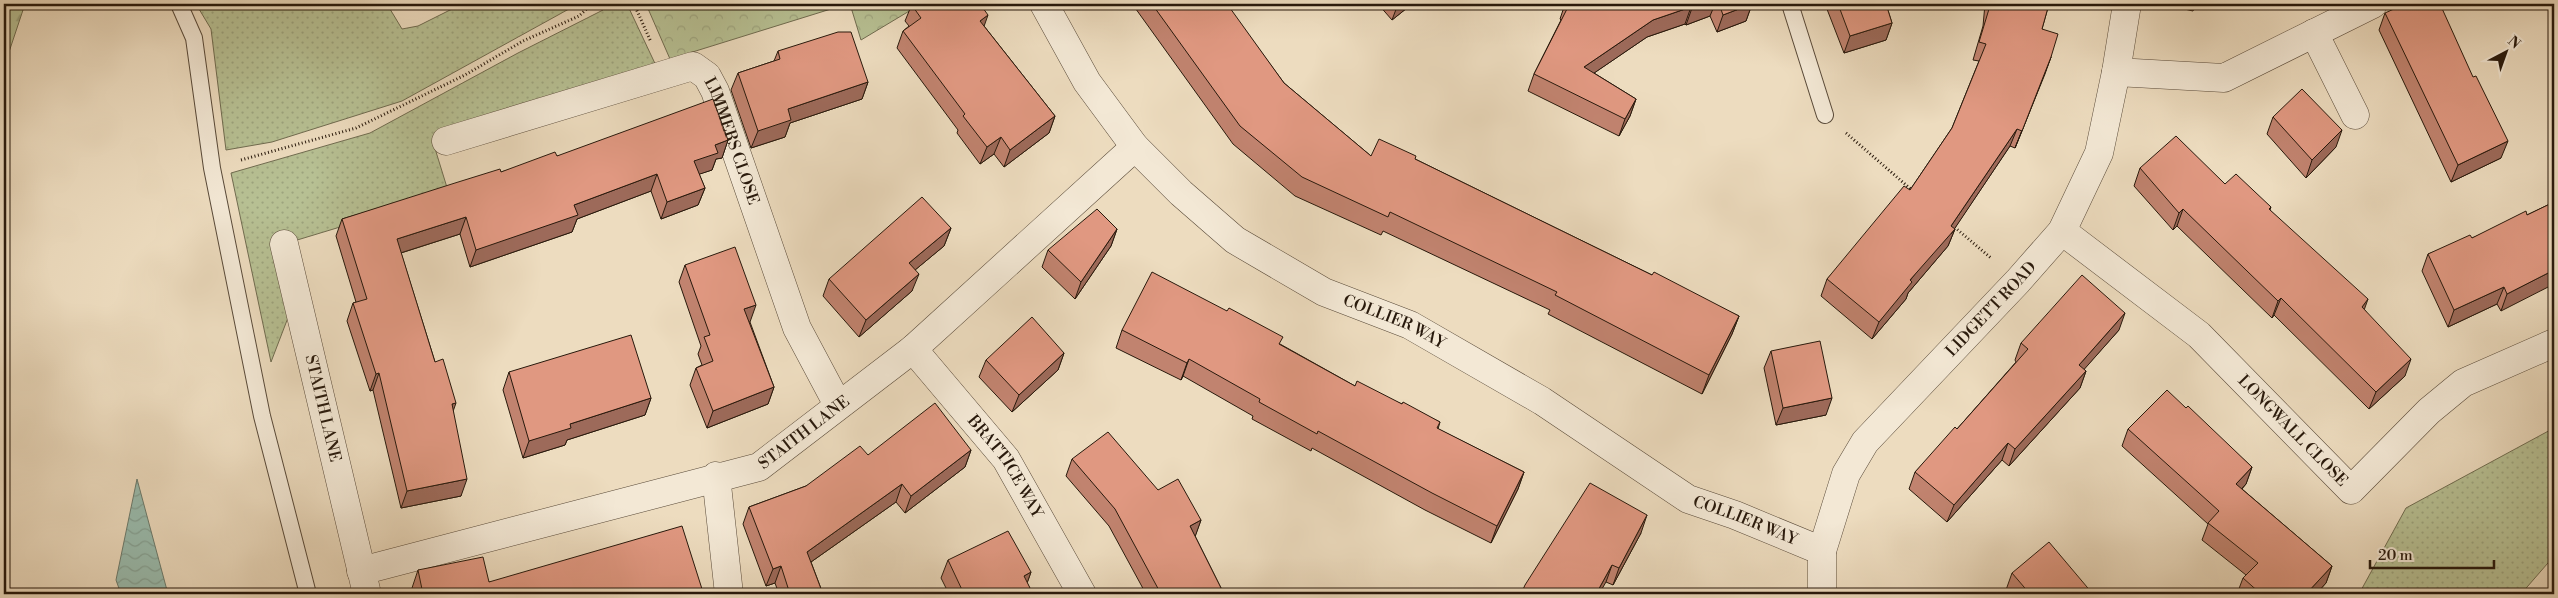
<svg xmlns="http://www.w3.org/2000/svg" width="2558" height="598" font-family="'Libre Bodoni',serif">
<style>
.grass{fill:url(#grass-dots);stroke:#706c50}
.forest{fill:url(#forest-firs);stroke:#706c50}
.park{fill:url(#park-crowns);stroke:#706c50}
.water{fill:url(#water-waves);stroke:#6c7b6d}
.lines{fill:none;stroke-linecap:round;stroke-linejoin:round}
.lane-casing{stroke:#594a39;stroke-width:18}
.street-casing{stroke:#594a39;stroke-width:29}
.path{stroke:#28190c;stroke-width:3;stroke-dasharray:1 2.5;stroke-linecap:butt}
.lane{stroke:#f3e8d5;stroke-width:16}
.street{stroke:#f3e8d5;stroke-width:28}
.wall{fill:#c1836f;stroke:#28190c}
.shaded-wall{fill:#9d6a5a;stroke:#28190c}
.building{fill:#e09881;stroke:#28190c}
.labels{text-anchor:middle;dominant-baseline:central;stroke-width:4.5;stroke-linejoin:round;paint-order:stroke}
.street-label{font-size:16px;fill:#28190c;stroke:#f3e8d5}
</style>
<defs>
<pattern id="grass-dots" width="8" height="8" patternUnits="userSpaceOnUse" patternTransform="scale(1.25)"><rect width="8" height="8" fill="#b7c093"/><path d="M2 2h.1M6 6h.1" fill="none" stroke="#9da47e" stroke-width="1.8" stroke-linecap="round"/></pattern>
<pattern id="forest-firs" width="22" height="20" patternUnits="userSpaceOnUse" patternTransform="scale(1.25)"><rect width="22" height="20" fill="#b7c093"/><path d="M5 1l3.5 6h-7zM16 11l3.5 6h-7z" fill="#9da47e"/></pattern>
<pattern id="park-crowns" width="20" height="18" patternUnits="userSpaceOnUse" patternTransform="scale(1.25)"><rect width="20" height="18" fill="#b7c093"/><path d="M2 6a3 3 0 1 1 6 0M12 15a3 3 0 1 1 6 0" fill="none" stroke="#9da47e"/></pattern>
<pattern id="water-waves" width="16" height="10" patternUnits="userSpaceOnUse" patternTransform="scale(1.25)"><rect width="16" height="10" fill="#9abcae"/><path d="M0 5q4-4 8 0t8 0" fill="none" stroke="#85a194"/></pattern>
</defs>
<rect width="100%" height="100%" fill="#eddcbf"/>
<filter id="stains"><feTurbulence type="fractalNoise" baseFrequency=".004" numOctaves="4"/><feColorMatrix values="0 0 0 0 .2 0 0 0 0 .09 0 0 0 0 .02 0 0 0 .5 -.17"/></filter>
<radialGradient id="worn" r=".72"><stop offset=".6" stop-color="#630" stop-opacity="0"/><stop offset="1" stop-color="#630" stop-opacity=".3"/></radialGradient>
<g class="grass">
<polygon points="196,4 387,4 402,29 418,26 462,4 578,4 402,101 272,142 226,150 211,29"/>
<polygon points="609,4 627,4 659,72 433,142 449,194 284,244 294,302 271,362 231,173 370,133 518,53 603,10"/>
<polygon points="2554,428 2554,556 2521,594 2359,594 2406,508"/>
</g>
<polygon class="forest" points="4,4 25,4 4,67"/>
<g class="park">
<polygon points="646,4 847,4 670,59"/>
<polygon points="850,4 921,4 861,40"/>
</g>
<polygon class="water" points="137,479 168,594 121,594 116,580"/>
<g class="lines">
<g class="lane-casing">
<g id="lane">
<polyline points="179,4 194,38 212,168 262,416 308,594"/>
<polyline points="1790,4 1825,115"/>
</g>
</g>
<g class="street-casing">
<g id="street">
<path id="s1" d="M 1044,4 L 1087,82 L 1135,147 L 1181,193 L 1235,240 L 1324,292 L 1410,325 L 1542,401 L 1688,499 L 1735,515 L 1822,551"/>
<polyline points="2314,33 2355,115"/>
<polyline points="2116,72 2224,78 2373,4"/>
<path id="s2" d="M 446,141 L 693,66 L 707,76 L 715,91 L 797,328 L 838,405"/>
<path id="s3" d="M 2062,231 L 2199,335 L 2351,490 L 2429,411 L 2463,383 L 2554,343"/>
<path id="s4" d="M 284,244 L 367,594"/>
<path id="s5" d="M 913,349 L 1006,459 L 1082,594"/>
<polyline points="716,476 729,594"/>
<path id="s6" d="M 361,571 L 759,467 L 913,349 L 1135,147"/>
<path id="s7" d="M 1822,594 L 1822,551 L 1846,474 L 1865,442 L 2018,281 L 2062,231 L 2099,153 L 2116,72 L 2127,4"/>
</g>
</g>
<g class="path">
<polyline points="634,4 651,42"/>
<polyline points="1846,133 1913,191"/>
<polyline points="241,160 356,128 465,75 523,41 579,16 592,4"/>
<polyline points="1952,225 1991,258"/>
</g>
<use href="#lane" class="lane"/>
<use href="#street" class="street"/>
</g>
<g class="wall">
<polygon points="912,4 984,26 1055,116 1049,133 1004,167 994,154 980,164 957,133 958,130 897,48 903,31 909,26 905,21"/>
<polygon points="1133,4 1229,4 1231,7 1230,10 1284,83 1371,156 1415,159 1652,275 1739,316 1732,334 1702,394 1548,314 1550,310 1383,231 1381,235 1295,196 1233,144 1133,5"/>
<polygon points="1378,4 1412,4 1392,20"/>
<polygon points="1565,4 1752,4 1746,21 1717,32 1710,16 1686,25 1685,24 1647,37 1594,73 1636,99 1630,116 1619,136 1528,91 1534,74 1561,20 1560,19"/>
<polygon points="1825,4 1886,4 1892,23 1886,40 1844,53"/>
<polygon points="1985,4 2049,4 2042,29 2051,57 2015,148 2010,146 1954,229 1955,229 1948,246 1908,293 1906,299 1872,339 1821,296 1827,279 1910,190 1952,128 1979,61 1973,60 1983,26"/>
<polygon points="2163,4 2196,4 2193,11"/>
<polygon points="2385,13 2501,158 2451,182 2379,30"/>
<polygon points="778,51 868,82 862,99 790,123 785,137 751,148 731,90 738,73 774,61"/>
<polygon points="2273,117 2336,147 2306,178 2267,134"/>
<polygon points="728,140 722,158 716,159 712,170 699,174 705,188 698,205 661,219 651,191 577,219 572,232 470,267 460,234 401,253 435,362 453,411 461,496 401,508 373,390 370,391 347,321 353,303 356,302 336,236 342,219 501,172 557,156"/>
<polygon points="2140,168 2225,184 2271,207 2270,210 2365,310 2405,376 2369,409 2274,315 2272,318 2177,226 2173,230 2134,186"/>
<polygon points="2554,202 2501,311 2497,304 2448,327 2422,271 2428,254 2472,238 2527,215"/>
<polygon points="951,228 944,246 915,270 912,291 859,337 823,296 829,279"/>
<polygon points="1117,229 1111,246 1075,299 1042,267 1048,250"/>
<polygon points="685,265 750,322 774,387 768,404 707,428 690,385 696,368 702,365 698,354 701,346 679,282"/>
<polygon points="1227,311 1280,344 1355,386 1402,404 1440,422 1438,429 1524,472 1518,489 1491,543 1425,510 1312,448 1311,451 1252,419 1253,416 1183,376 1181,380 1116,348 1122,330"/>
<polygon points="2119,330 2084,369 2086,371 2080,388 2009,466 2002,460 1947,522 1909,489 1915,472 1957,429 2016,362 2015,360 2021,343"/>
<polygon points="1771,351 1826,415 1776,425 1764,368"/>
<polygon points="1064,353 1058,370 1012,412 979,377 986,360"/>
<polygon points="509,372 651,398 645,415 567,440 565,445 523,458 503,390"/>
<polygon points="2186,408 2252,467 2246,484 2242,489 2332,566 2326,583 2316,594 2237,594 2243,578 2246,575 2202,540 2208,524 2122,446 2128,429"/>
<polygon points="971,450 965,467 905,513 896,502 811,562 823,594 779,594 775,583 766,586 743,524 749,507 806,486 868,455"/>
<polygon points="1072,459 1158,490 1201,520 1195,536 1224,594 1146,594 1109,526 1066,476"/>
<polygon points="1641,533 1613,585 1606,582 1525,585"/>
<polygon points="948,560 1031,572 1027,583 1033,594 949,594 941,578"/>
<polygon points="418,570 489,582 700,594 413,594 412,588"/>
<polygon points="2012,573 2092,594 2010,594 2006,590"/>
</g>
<g class="shaded-wall">
<polygon points="1398,4 1412,4 1392,20"/>
<polygon points="1704,4 1715,4 1710,16 1686,25 1692,8"/>
<polygon points="1752,4 1746,21 1717,32 1723,15"/>
<polygon points="1691,7 1685,24 1647,37 1578,84 1584,67 1653,20"/>
<polygon points="988,15 982,32 980,21"/>
<polygon points="1892,23 1886,40 1844,53 1850,36"/>
<polygon points="2051,57 2045,74 2015,148 2022,131"/>
<polygon points="868,82 862,99 790,123 785,137 751,148 758,131 788,109"/>
<polygon points="1636,99 1630,116 1619,136 1625,119"/>
<polygon points="1055,116 1049,133 1004,167 1010,150"/>
<polygon points="2017,129 2010,146 1951,234 1955,229 1948,246 1908,293 1906,299 1872,339 1879,322 1951,226"/>
<polygon points="2342,130 2336,147 2306,178 2312,160"/>
<polygon points="1001,137 994,154 980,164 987,147"/>
<polygon points="728,140 722,158 716,159 712,170 688,178 694,161 715,145"/>
<polygon points="2508,141 2501,158 2451,182 2458,165"/>
<polygon points="657,174 651,191 577,219 572,232 470,267 476,250 574,205"/>
<polygon points="705,188 698,205 661,219 667,202"/>
<polygon points="2183,209 2177,226 2173,230 2179,213"/>
<polygon points="466,217 460,234 391,256 397,239"/>
<polygon points="951,228 944,246 903,280 909,263"/>
<polygon points="1117,229 1111,246 1075,299 1081,282"/>
<polygon points="2554,270 2554,284 2501,311 2507,294"/>
<polygon points="919,274 912,291 859,337 866,320"/>
<polygon points="2504,287 2497,304 2448,327 2454,310"/>
<polygon points="2281,298 2274,315 2272,318 2278,301"/>
<polygon points="2368,299 2362,316 2362,307"/>
<polygon points="756,305 750,322 738,326 744,309"/>
<polygon points="2125,313 2119,330 2073,382 2079,365"/>
<polygon points="1739,316 1732,334 1702,394 1709,375"/>
<polygon points="1064,353 1058,370 1012,412 1019,395"/>
<polygon points="1189,359 1183,376 1181,380 1187,363"/>
<polygon points="2411,359 2405,376 2369,409 2376,392"/>
<polygon points="2086,371 2080,388 2009,466 2015,449"/>
<polygon points="379,373 373,390 370,391 376,374"/>
<polygon points="774,387 768,404 707,428 713,411"/>
<polygon points="651,398 645,415 567,440 565,445 523,458 529,441 570,424"/>
<polygon points="1832,398 1826,415 1776,425 1783,408"/>
<polygon points="456,403 450,420 452,404"/>
<polygon points="2008,443 2002,460 1947,522 1954,505"/>
<polygon points="971,450 965,467 905,513 911,496"/>
<polygon points="2252,467 2246,484 2230,501 2236,484"/>
<polygon points="1524,472 1518,489 1491,543 1497,526"/>
<polygon points="467,479 461,496 401,508 407,491"/>
<polygon points="902,484 896,502 801,569 807,552"/>
<polygon points="1647,515 1641,533 1613,585 1619,568"/>
<polygon points="1201,520 1195,537 1190,526"/>
<polygon points="1612,565 1606,582 1599,594 1596,594"/>
<polygon points="781,566 775,583 766,586 773,569"/>
<polygon points="2332,566 2326,583 2316,594 2306,594"/>
<polygon points="1031,572 1025,589 1024,576"/>
<polygon points="702,589 700,594 685,594"/>
</g>
<g class="building">
<polygon points="911,4 980,4 988,15 980,21 1055,116 1010,150 1001,137 987,147 963,116 965,114 903,31 921,18"/>
<polygon points="1152,4 1229,4 1231,7 1230,8 1284,83 1371,156 1379,139 1416,156 1415,159 1652,275 1654,272 1739,316 1709,375 1555,295 1557,292 1390,212 1388,217 1302,177 1240,126"/>
<polygon points="1568,4 1704,4 1692,8 1691,7 1653,20 1584,67 1636,99 1625,119 1534,74 1569,5"/>
<polygon points="1719,4 1752,4 1723,15"/>
<polygon points="1838,4 1886,4 1892,23 1850,36"/>
<polygon points="1989,4 2049,4 2042,29 2058,34 2051,57 2022,131 2017,129 1951,226 1955,229 1910,280 1912,282 1879,322 1827,279 1904,186 1910,190 1952,128 1986,44 1979,42 1989,9"/>
<polygon points="2405,4 2440,4 2473,77 2476,76 2508,141 2458,165 2385,13"/>
<polygon points="838,32 851,32 868,82 788,109 791,120 758,131 738,73 780,59 778,51"/>
<polygon points="2302,89 2342,130 2312,160 2273,117"/>
<polygon points="713,99 728,140 715,145 718,153 694,161 705,188 667,202 657,174 574,205 578,215 476,250 466,217 397,239 435,362 443,359 456,403 452,404 467,479 407,491 379,373 376,374 353,303 367,299 342,219 455,183 500,169 501,172 555,152 557,156"/>
<polygon points="2176,136 2225,184 2236,174 2271,207 2269,209 2368,299 2362,307 2411,359 2376,392 2281,298 2278,301 2183,209 2179,213 2140,168"/>
<polygon points="922,197 951,228 909,263 919,274 866,320 829,279"/>
<polygon points="2554,202 2554,270 2507,294 2504,287 2454,310 2428,254 2470,235 2472,238 2526,211 2527,215"/>
<polygon points="1097,209 1117,229 1081,282 1048,250"/>
<polygon points="735,247 756,305 744,309 774,387 713,411 696,368 713,361 704,337 710,335 685,265"/>
<polygon points="1152,272 1227,311 1229,308 1283,337 1279,344 1355,386 1357,381 1402,404 1403,402 1440,422 1437,428 1524,472 1497,526 1432,493 1318,431 1317,434 1259,402 1260,399 1189,359 1187,363 1122,330"/>
<polygon points="2082,275 2125,313 2079,365 2086,371 2015,449 2008,443 1954,505 1915,472 1955,427 1957,429 2028,349 2021,343"/>
<polygon points="1032,317 1064,353 1019,395 986,360"/>
<polygon points="631,335 651,398 570,424 571,428 529,441 509,372"/>
<polygon points="1820,341 1832,398 1783,408 1771,351"/>
<polygon points="2167,390 2186,408 2188,406 2252,467 2236,484 2332,566 2306,594 2261,594 2243,578 2258,563 2208,523 2219,511 2128,429"/>
<polygon points="935,403 971,450 911,496 902,484 807,552 823,594 790,594 781,566 773,569 749,507 806,486 860,446 868,455"/>
<polygon points="1108,432 1158,490 1178,479 1201,520 1190,526 1224,594 1161,594 1115,509 1072,459"/>
<polygon points="1590,483 1647,515 1619,568 1612,565 1596,594 1521,594 1525,585"/>
<polygon points="682,526 702,589 685,594 423,594 418,570 483,557 489,582"/>
<polygon points="1008,531 1031,572 1024,576 1033,594 964,594 948,560"/>
<polygon points="2049,542 2087,587 2092,594 2030,594 2012,573"/>
</g>
<g class="labels">
<g class="street-label">
<text stroke="none"><textPath href="#s2" startOffset="345">LIMMERS CLOSE</textPath></text>
<text stroke="none"><textPath href="#s7" startOffset="344">LIDGETT ROAD</textPath></text>
<text stroke="none"><textPath href="#s1" startOffset="486">COLLIER WAY</textPath></text>
<text stroke="none"><textPath href="#s4" startOffset="169">STAITH LANE</textPath></text>
<text stroke="none"><textPath href="#s6" startOffset="468">STAITH LANE</textPath></text>
<text stroke="none"><textPath href="#s3" startOffset="306">LONGWALL CLOSE</textPath></text>
<text stroke="none"><textPath href="#s5" startOffset="150">BRATTICE WAY</textPath></text>
<text stroke="none"><textPath href="#s1" startOffset="891">COLLIER WAY</textPath></text>
</g>
</g>
<rect width="2558" height="598" fill="none" stroke="#eddcbf" stroke-width="20"/>
<rect x="5" y="5" width="2548" height="588" fill="none" stroke="#28190c" stroke-width="2.5"/>
<rect x="10" y="10" width="2538" height="578" fill="none" stroke="#28190c"/>
<g transform="translate(2506 52) rotate(41)" stroke="#f3e8d5" stroke-width="4" paint-order="stroke">
<path d="M0-4L9 19L0 12L-9 19Z" fill="#28190c"/>
<text y="-8" font-size="14" font-weight="bold" text-anchor="middle" fill="#28190c">N</text>
</g>
<path d="M2370 560v8h124v-8" fill="none" stroke="#28190c" stroke-width="2.5"/>
<text x="2378" y="560" font-size="15" fill="#28190c" stroke="#f3e8d5" stroke-width="4" paint-order="stroke">20 m</text>
<rect width="100%" height="100%" filter="url(#stains)"/>
<rect width="100%" height="100%" fill="url(#worn)"/>
</svg>
